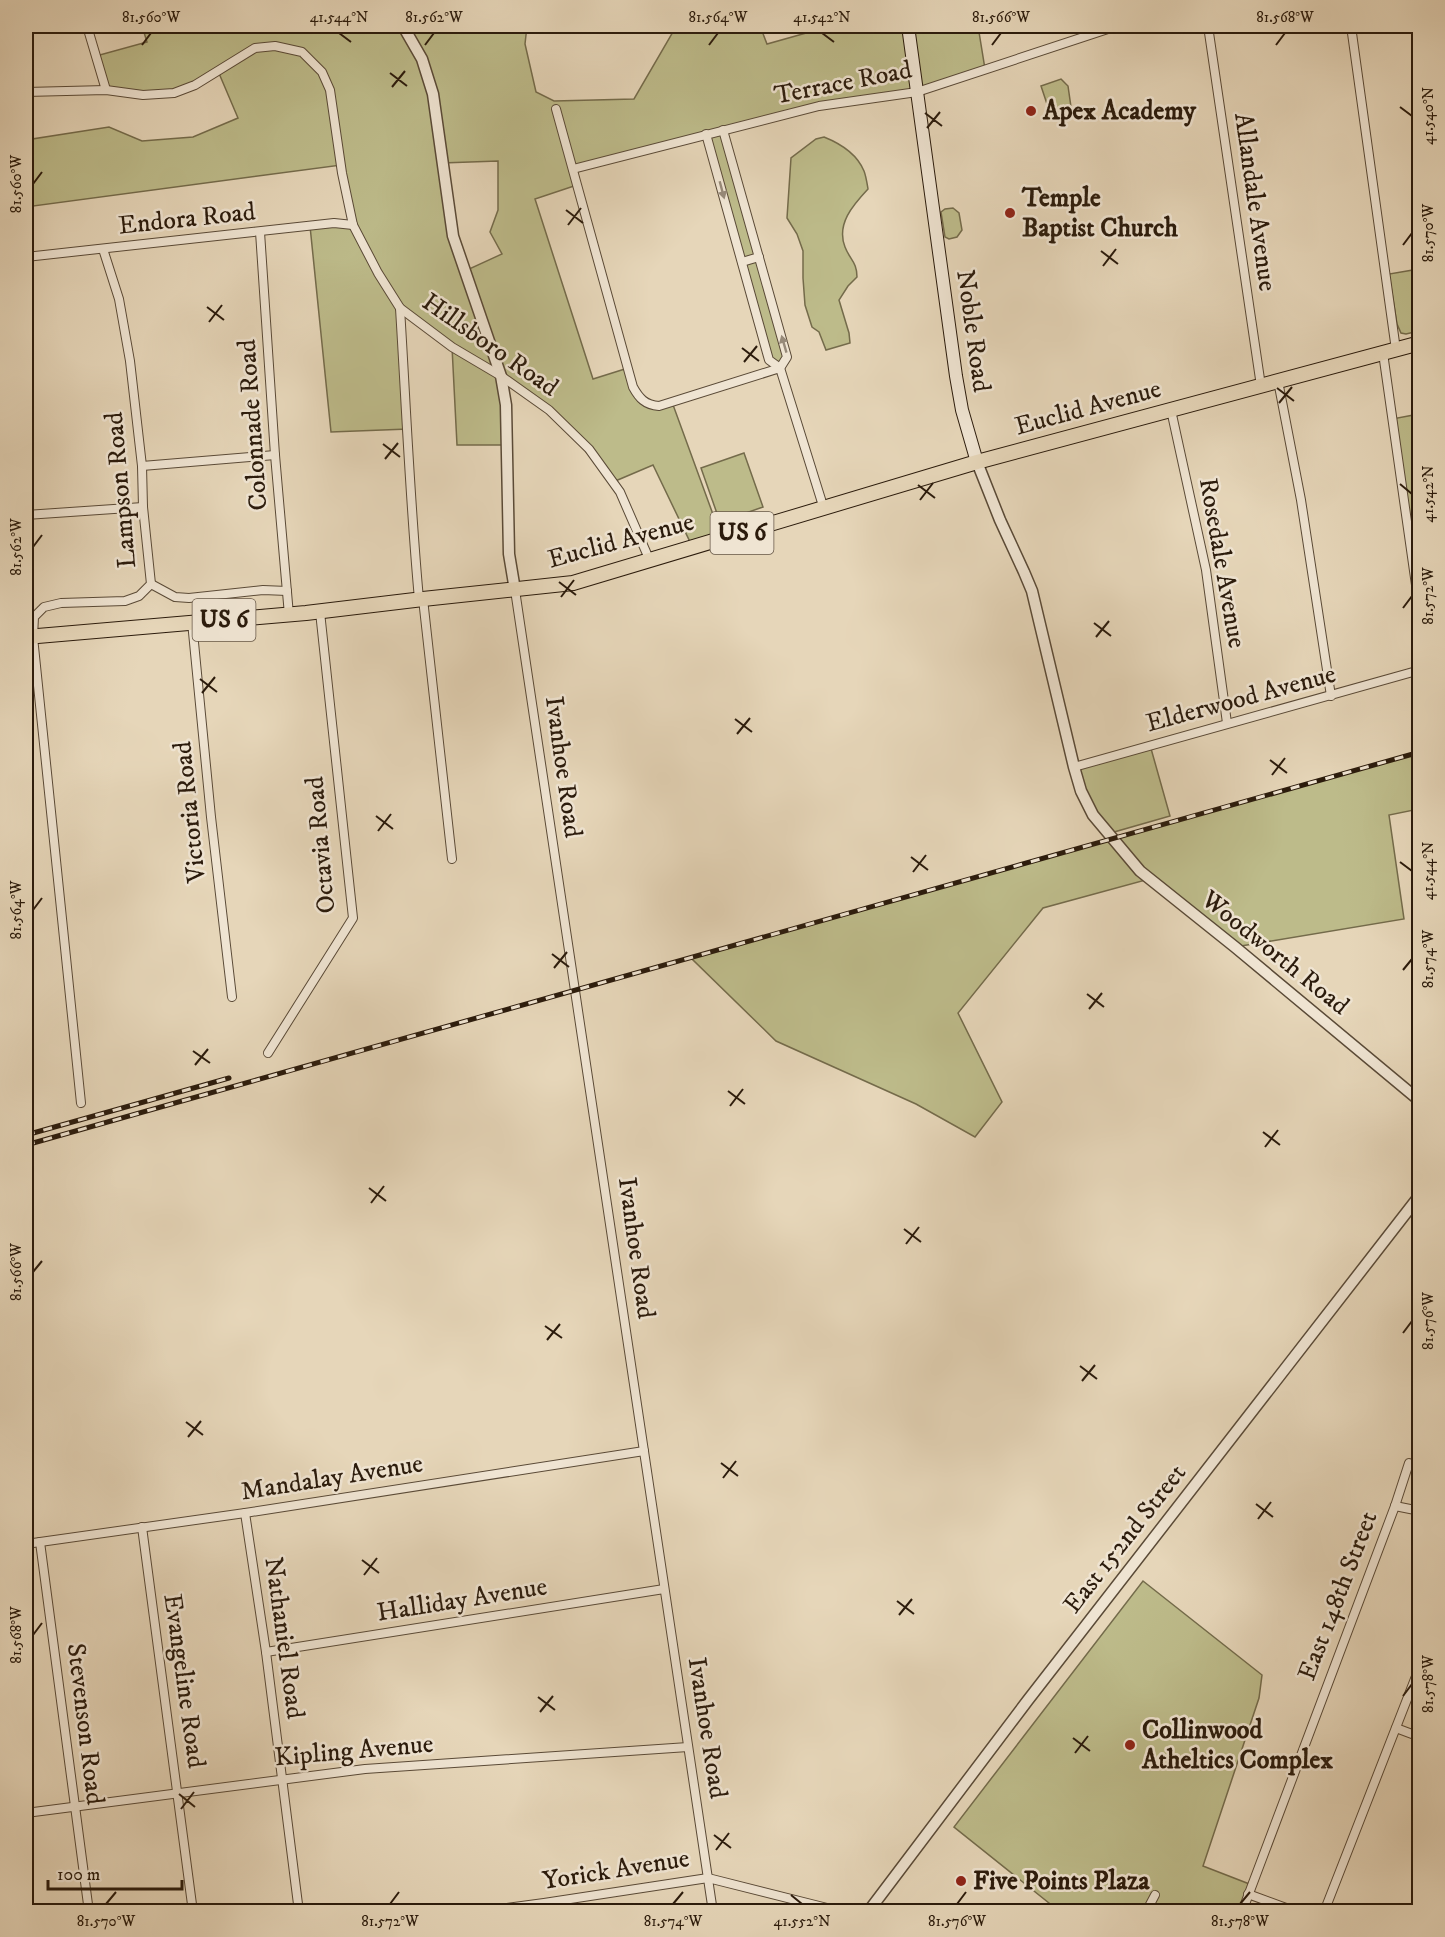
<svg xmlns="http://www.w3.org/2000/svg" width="1445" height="1937" font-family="'IM FELL DW Pica',serif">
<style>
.green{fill:#bdbb8a;stroke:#746b4b;stroke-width:1.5;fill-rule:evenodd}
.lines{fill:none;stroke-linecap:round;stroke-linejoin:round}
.minor-casing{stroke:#5a4a37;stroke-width:10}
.tertiary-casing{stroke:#5a4a37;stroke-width:13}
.secondary-casing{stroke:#2b1b0c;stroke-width:14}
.primary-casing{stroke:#2b1b0c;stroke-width:16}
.minor{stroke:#efe4d2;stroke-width:8}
.tertiary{stroke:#efe4d2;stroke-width:10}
.secondary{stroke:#efe4d2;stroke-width:12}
.primary{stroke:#e6d6b9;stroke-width:14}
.rail-casing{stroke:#2b1b0c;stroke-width:5}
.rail{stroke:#efe4d2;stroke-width:3;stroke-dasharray:9;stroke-linecap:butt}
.oneway{fill:#978a79}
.ticks{fill:none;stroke:#2b1b0c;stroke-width:2}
.poi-dot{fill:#8f2418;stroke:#efe4d2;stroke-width:2}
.labels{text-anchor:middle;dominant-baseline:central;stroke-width:5;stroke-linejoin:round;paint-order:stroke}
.shield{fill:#efe4d2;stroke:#665747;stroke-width:1.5}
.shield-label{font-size:24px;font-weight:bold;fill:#2b1b0c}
.street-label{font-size:26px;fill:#2b1b0c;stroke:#efe4d2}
.poi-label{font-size:26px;font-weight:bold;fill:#2b1b0c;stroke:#efe4d2;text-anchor:start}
.neatline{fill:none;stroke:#2b1b0c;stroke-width:2}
.ticks-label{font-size:15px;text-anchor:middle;fill:#2b1b0c}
</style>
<rect width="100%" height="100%" fill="#e6d6b9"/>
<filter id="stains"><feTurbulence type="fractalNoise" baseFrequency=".00333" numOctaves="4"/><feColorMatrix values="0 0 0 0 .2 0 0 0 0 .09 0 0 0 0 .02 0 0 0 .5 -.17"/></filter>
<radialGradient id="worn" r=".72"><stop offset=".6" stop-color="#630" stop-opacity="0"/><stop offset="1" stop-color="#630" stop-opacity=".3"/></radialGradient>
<g class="green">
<path d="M 142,26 L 527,26 L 525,44 L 536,92 L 554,101 L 634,99 L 674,30 L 684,26 L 760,26 L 767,44 L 831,26 L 978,26 L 985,69 L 917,92 L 819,106 L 723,130 L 787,357 L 780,368 L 769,360 L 706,134 L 573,169 L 577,185 L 535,199 L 593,379 L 628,368 L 633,387 L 650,405 L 672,402 L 722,539 L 693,548 L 653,465 L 613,482 L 549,410 L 502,377 L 507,445 L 457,445 L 452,347 L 401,309 L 408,429 L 331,432 L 310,226 L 353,224 L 341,165 L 26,207 L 26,140 L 109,127 L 142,141 L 193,137 L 238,118 L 218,71 L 174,93 L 106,90 L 96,56 L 147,42 ZM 498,161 L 498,210 L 490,232 L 502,254 L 465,271 L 442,163 Z"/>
<polygon points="1061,79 1068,86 1071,107 1050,113 1041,86"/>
<path d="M 824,137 C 839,143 857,154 864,171 C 866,176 867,183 868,189 C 853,205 836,224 845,247 C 850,260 857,262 857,277 L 848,286 L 839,300 L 849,333 L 850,343 L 826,350 L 819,332 L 812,327 L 805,305 L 803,278 L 803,251 L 797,234 L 787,218 L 791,158 L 816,139 Z"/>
<polygon points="953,208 959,213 962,230 957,237 949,239 945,237 941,212 945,209"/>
<polygon points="1419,269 1419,331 1406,334 1401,333 1397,324 1389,274"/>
<polygon points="1419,414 1419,517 1406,519 1392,419"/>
<polygon points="744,453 763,507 720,522 701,468"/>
<polygon points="1150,745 1170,816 1107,834 1074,767"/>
<path d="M 1419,752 L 1419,809 L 1389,815 L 1404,919 L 1235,947 L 1149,879 L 1043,908 L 958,1013 L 1002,1102 L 975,1137 L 916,1104 L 776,1041 L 690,957 C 933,888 1177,821 1419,752 Z"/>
<polygon points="1143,1581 1262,1675 1259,1698 1203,1866 1252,1885 1242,1911 1139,1912 1135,1910 1134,1912 1059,1911 954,1827"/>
</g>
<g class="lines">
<g class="minor-casing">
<g id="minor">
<polyline points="87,26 106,90"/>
<polyline points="1208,26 1261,386"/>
<polyline points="1351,26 1396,350"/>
<polyline points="26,92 106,90 143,95 174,93 195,85 255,48 275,46 302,52 322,72 330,90 342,173 353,225 378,273 400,308 452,347 501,376 549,410 589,449 620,492 650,561"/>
<path d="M 556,109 L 633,387 C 639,398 645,405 659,406 L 780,368 L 824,509"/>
<polyline points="706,134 769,360 780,368 787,357 723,130"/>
<polyline points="573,169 819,106 917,92 1117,26"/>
<polyline points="260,232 275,455 289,615"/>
<polyline points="26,257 334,223 353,225"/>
<polyline points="742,262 759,257"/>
<path d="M 400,308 C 406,405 410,502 419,599"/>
<polyline points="1383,353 1420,613"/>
<polyline points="1278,381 1301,500 1331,696"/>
<polyline points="1171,410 1206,570 1227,723"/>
<polyline points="142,466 275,455"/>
<polyline points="26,515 143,507"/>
<polyline points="151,584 175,597 189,598 263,590 287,591"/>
<polyline points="515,590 713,1912"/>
<polyline points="423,599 452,859"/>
<polyline points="192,622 211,817 232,997"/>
<polyline points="1074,767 1420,670"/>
<polyline points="268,1053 353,918 320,612"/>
<polyline points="81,1103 33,637 34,617 44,607 61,603 125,601 139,596 151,584 143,507 142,466 130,361 119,299 103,249"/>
<polyline points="1395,1506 1420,1511"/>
<polyline points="245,1513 266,1652 299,1912"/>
<polyline points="142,1527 193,1912"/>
<polyline points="40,1542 89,1912"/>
<polyline points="26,1544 245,1513 644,1451"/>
<polyline points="266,1652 664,1589"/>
<polyline points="1396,1728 1420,1737"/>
<polyline points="26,1813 365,1769 688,1747"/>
<polyline points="1248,1894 1297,1912"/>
<polyline points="463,1912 485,1911 544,1903 708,1878 843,1912"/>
<polyline points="1146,1912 1155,1895"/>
<polyline points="1242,1912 1395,1506 1409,1463"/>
<polyline points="1324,1912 1420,1666"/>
<polyline points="1415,1912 1420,1901"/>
</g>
</g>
<g class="tertiary-casing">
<g id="tertiary">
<polyline points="403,26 422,59 433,94 453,236 501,376 506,405 509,554 515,590"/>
<polyline points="977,462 1000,520 1024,572 1032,591 1074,767 1081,791 1093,815 1140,871 1235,947 1420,1101"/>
<polyline points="868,1912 1028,1700 1420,1195"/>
</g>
</g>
<g class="secondary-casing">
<polyline id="secondary" points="908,26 956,376 962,410 977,462"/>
</g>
<g class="primary-casing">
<polyline id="primary" points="26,637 306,613 423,599 573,583 977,462 1420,343"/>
</g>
<use href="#minor" class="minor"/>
<use href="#tertiary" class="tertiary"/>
<use href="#secondary" class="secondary"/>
<use href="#primary" class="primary"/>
<g class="rail-casing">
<g id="rail">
<polyline points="26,1135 229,1078"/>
<polyline points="26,1145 1420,752"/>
</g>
</g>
<use href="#rail" class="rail"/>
</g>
<defs><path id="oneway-solid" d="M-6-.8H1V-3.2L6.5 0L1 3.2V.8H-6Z" transform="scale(1.5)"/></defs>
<g class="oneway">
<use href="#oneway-solid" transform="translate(722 190) rotate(75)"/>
<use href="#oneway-solid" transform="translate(784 344) rotate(-106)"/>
</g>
<path class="ticks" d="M 339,33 L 351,42M 822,33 L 834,42M 142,45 L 151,33M 425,45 L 434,33M 709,45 L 718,33M 992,45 L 1001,33M 1276,45 L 1285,33M 390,73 L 407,86M 392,87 L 405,71M 1400,107 L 1412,116M 925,113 L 942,126M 927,128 L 940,112M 33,184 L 42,172M 566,210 L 583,223M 568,225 L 581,208M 1403,245 L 1412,233M 1101,251 L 1118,264M 1103,266 L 1116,249M 207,307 L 224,320M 209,322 L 222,305M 742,348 L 759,361M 744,362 L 757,346M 1277,388 L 1294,401M 1279,403 L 1292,387M 383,444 L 400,457M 385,459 L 398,443M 1400,484 L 1412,494M 918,485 L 935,498M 920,500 L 933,483M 33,547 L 42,535M 559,582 L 576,595M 561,597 L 574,580M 1403,608 L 1412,596M 1094,623 L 1111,636M 1096,637 L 1109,621M 200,679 L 217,692M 202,693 L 215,677M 735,719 L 752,732M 737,734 L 750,718M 1270,760 L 1287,773M 1272,775 L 1285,758M 376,816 L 393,829M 378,831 L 391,814M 911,857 L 928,870M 1400,862 L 1412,871M 913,872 L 926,855M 33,910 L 42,898M 552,954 L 569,967M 554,968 L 567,952M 1403,970 L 1412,959M 1087,994 L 1104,1007M 1089,1009 L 1102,993M 193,1051 L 210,1063M 195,1065 L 208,1049M 728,1091 L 745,1104M 730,1106 L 743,1089M 1263,1132 L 1280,1145M 1265,1147 L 1278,1130M 369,1188 L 386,1201M 371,1203 L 384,1186M 904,1229 L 921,1242M 906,1244 L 919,1227M 33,1272 L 42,1261M 545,1326 L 562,1338M 1403,1333 L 1412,1321M 547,1340 L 560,1324M 1080,1366 L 1097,1379M 1082,1381 L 1095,1365M 186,1422 L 203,1435M 188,1437 L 201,1421M 721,1463 L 738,1476M 723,1478 L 736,1461M 1256,1504 L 1273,1517M 1258,1519 L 1271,1502M 362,1560 L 379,1573M 364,1575 L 377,1558M 897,1601 L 914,1614M 899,1615 L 912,1599M 33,1635 L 42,1623M 1403,1696 L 1412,1684M 538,1697 L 555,1710M 540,1712 L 553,1696M 1073,1738 L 1090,1751M 1075,1753 L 1088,1736M 179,1794 L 195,1807M 181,1809 L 194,1792M 714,1835 L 731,1848M 716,1850 L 729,1833M 791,1895 L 802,1904M 106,1904 L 116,1892M 390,1904 L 399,1892M 673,1904 L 683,1892M 957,1904 L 966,1892M 1240,1904 L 1250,1892"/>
<g class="poi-dot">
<circle cx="1031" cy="111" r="6"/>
<circle cx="1010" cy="213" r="6"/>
<circle cx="1130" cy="1745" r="6"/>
<circle cx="961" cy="1881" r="6"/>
</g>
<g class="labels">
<g class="shield">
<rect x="710.5" y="512" width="63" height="42" rx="4.5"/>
<rect x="192.5" y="599" width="63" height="42" rx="4.5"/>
</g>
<g class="shield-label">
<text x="742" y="533">US 6</text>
<text x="224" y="620">US 6</text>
</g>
<g class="street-label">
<text transform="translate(843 83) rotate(-11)">Terrace Road</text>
<text transform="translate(1255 202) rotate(82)">Allandale Avenue</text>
<text transform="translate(187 219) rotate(-6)">Endora Road</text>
<text transform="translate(973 331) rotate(82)">Noble Road</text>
<text transform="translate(490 345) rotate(35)">Hillsboro Road</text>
<text transform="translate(1088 408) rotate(-15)">Euclid Avenue</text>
<text transform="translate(253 425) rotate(-94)">Colonnade Road</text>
<text transform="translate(121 490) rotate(-95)">Lampson Road</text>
<text transform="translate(621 541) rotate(-15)">Euclid Avenue</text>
<text transform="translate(1222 563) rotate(80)">Rosedale Avenue</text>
<text transform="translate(1241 699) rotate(-15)">Elderwood Avenue</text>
<text transform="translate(563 767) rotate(82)">Ivanhoe Road</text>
<text transform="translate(190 812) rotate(-96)">Victoria Road</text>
<text transform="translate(321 845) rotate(-95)">Octavia Road</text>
<text transform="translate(1275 953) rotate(39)">Woodworth Road</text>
<text transform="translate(636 1248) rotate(82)">Ivanhoe Road</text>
<text transform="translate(332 1478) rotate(-9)">Mandalay Avenue</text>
<text transform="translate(1125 1539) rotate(-52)">East 152nd Street</text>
<text transform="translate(1338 1596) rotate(-69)">East 148th Street</text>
<text transform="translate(462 1600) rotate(-9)">Halliday Avenue</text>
<text transform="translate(284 1638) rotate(82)">Nathaniel Road</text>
<text transform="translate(184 1681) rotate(82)">Evangeline Road</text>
<text transform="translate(85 1724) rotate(83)">Stevenson Road</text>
<text transform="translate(707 1728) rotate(81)">Ivanhoe Road</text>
<text transform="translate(354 1751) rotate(-5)">Kipling Avenue</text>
<text transform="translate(616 1870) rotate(-9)">Yorick Avenue</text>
</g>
<g class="poi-label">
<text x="1043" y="111">Apex Academy</text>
<text x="1022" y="198">Temple<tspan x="1022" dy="30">Baptist Church</tspan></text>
<text x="1142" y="1730">Collinwood<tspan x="1142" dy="30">Atheltics Complex</tspan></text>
<text x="973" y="1881">Five Points Plaza</text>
</g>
</g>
<rect width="1445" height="1937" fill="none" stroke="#e6d6b9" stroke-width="66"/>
<path d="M48 1880v9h134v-9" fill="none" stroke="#2b1b0c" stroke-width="3"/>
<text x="57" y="1880" font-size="18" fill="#2b1b0c" stroke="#efe4d2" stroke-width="4.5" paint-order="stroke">100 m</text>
<rect x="33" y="33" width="1379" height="1871" class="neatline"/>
<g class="ticks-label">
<text x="151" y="22">81.560°W</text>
<text x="339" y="22">41.544°N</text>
<text x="434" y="22">81.562°W</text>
<text x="718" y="22">81.564°W</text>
<text x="822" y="22">41.542°N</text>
<text x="1001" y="22">81.566°W</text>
<text x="1285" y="22">81.568°W</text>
<text transform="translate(1428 116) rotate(-90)" y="5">41.540°N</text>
<text transform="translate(16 184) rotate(-90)" y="5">81.560°W</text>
<text transform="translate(1428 233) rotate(-90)" y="5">81.570°W</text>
<text transform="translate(1428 494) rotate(-90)" y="5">41.542°N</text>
<text transform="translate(16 547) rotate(-90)" y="5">81.562°W</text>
<text transform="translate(1428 596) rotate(-90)" y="5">81.572°W</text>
<text transform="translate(1428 871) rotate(-90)" y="5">41.544°N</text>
<text transform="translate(16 910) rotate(-90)" y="5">81.564°W</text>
<text transform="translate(1428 959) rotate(-90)" y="5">81.574°W</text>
<text transform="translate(16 1272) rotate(-90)" y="5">81.566°W</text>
<text transform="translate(1428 1321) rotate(-90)" y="5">81.576°W</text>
<text transform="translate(16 1635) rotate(-90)" y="5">81.568°W</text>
<text transform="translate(1428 1684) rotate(-90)" y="5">81.578°W</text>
<text x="106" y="1926">81.570°W</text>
<text x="390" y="1926">81.572°W</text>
<text x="673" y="1926">81.574°W</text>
<text x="802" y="1926">41.552°N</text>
<text x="957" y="1926">81.576°W</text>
<text x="1240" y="1926">81.578°W</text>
</g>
<rect width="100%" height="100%" filter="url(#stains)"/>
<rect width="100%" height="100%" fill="url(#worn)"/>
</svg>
